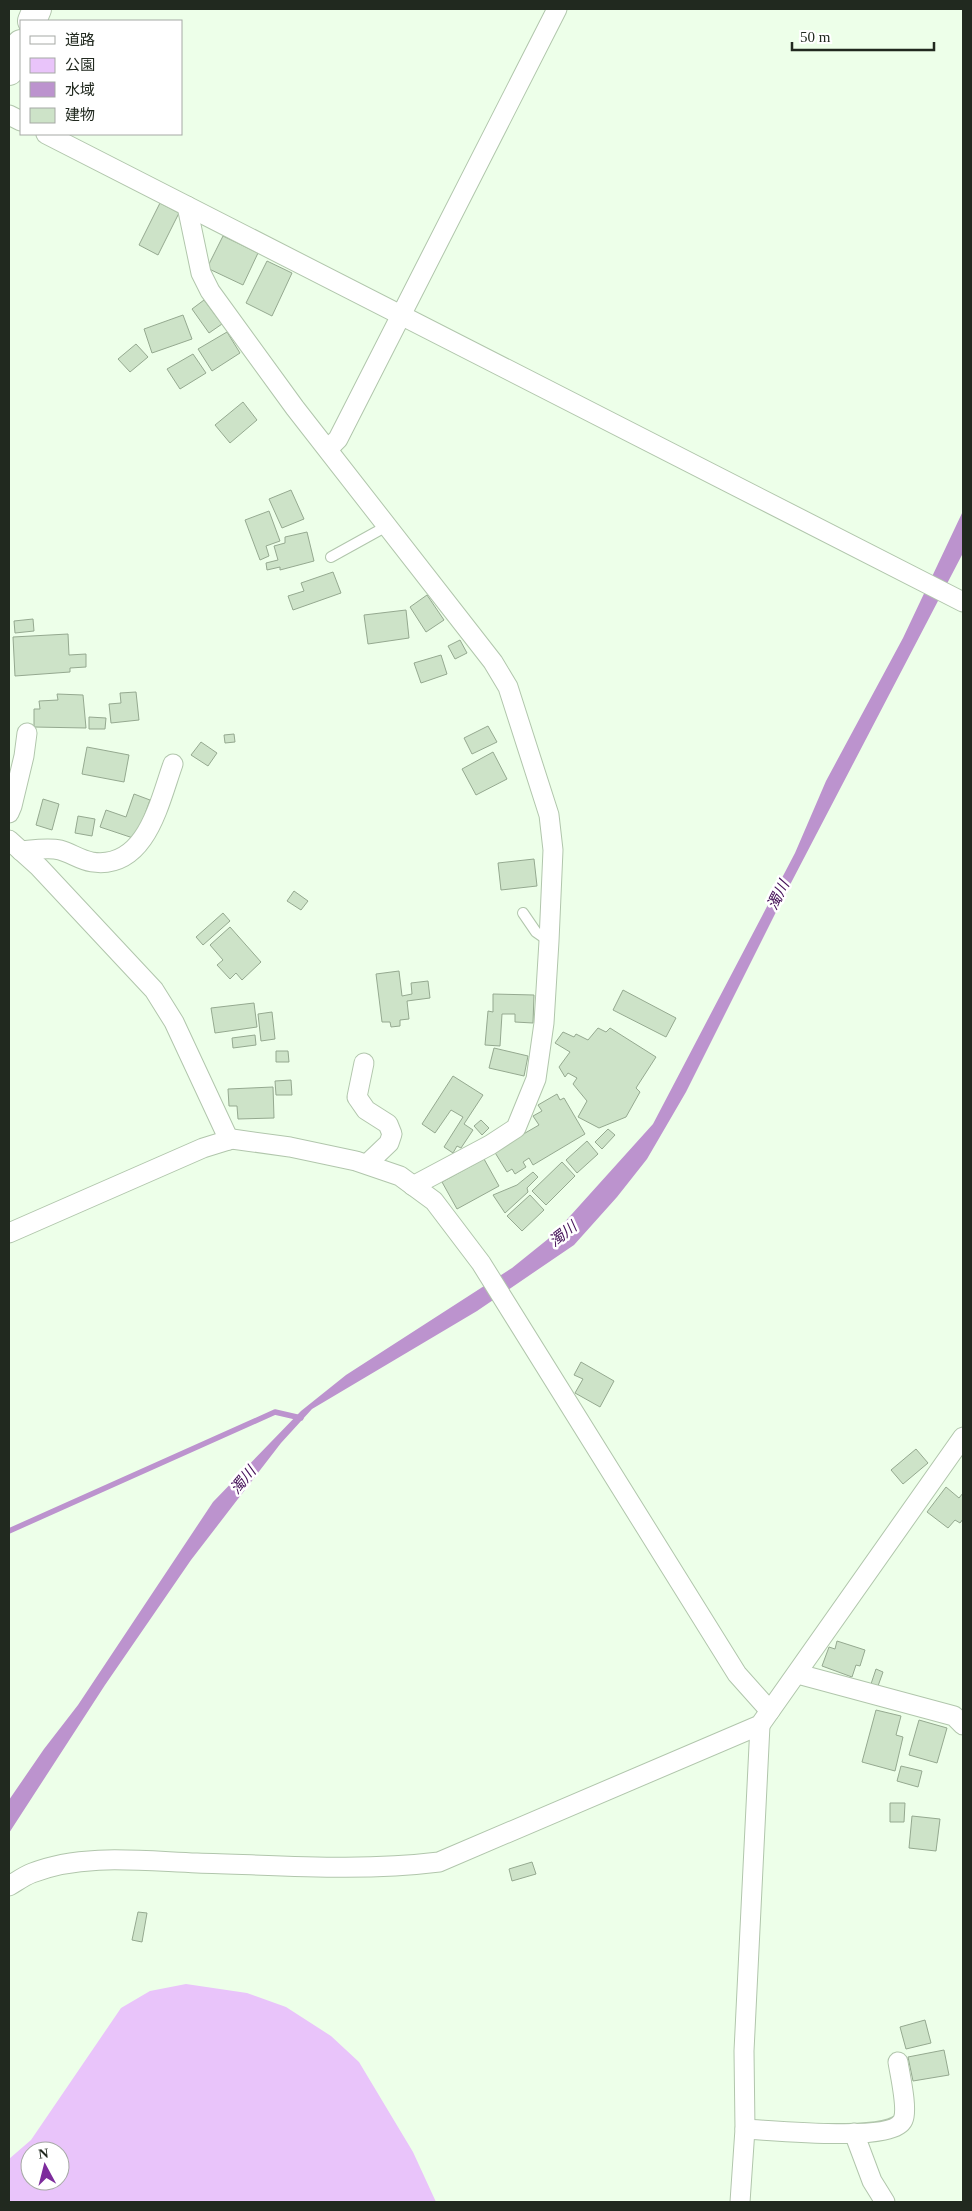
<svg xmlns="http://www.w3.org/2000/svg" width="972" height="2211" font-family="'Times New Roman','Noto Sans JP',serif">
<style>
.green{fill:#e9c4fa;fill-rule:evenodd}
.water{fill:#bc93ce}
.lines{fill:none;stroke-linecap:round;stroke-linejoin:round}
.stream{stroke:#bc93ce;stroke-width:5.5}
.building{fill:#cde3c8;stroke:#95a990}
.service-casing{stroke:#b1c6ac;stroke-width:12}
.minor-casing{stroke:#b1c6ac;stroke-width:21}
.secondary-casing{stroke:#b1c6ac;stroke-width:30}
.service{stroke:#fff;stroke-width:10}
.minor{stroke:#fff;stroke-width:19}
.secondary{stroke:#fff;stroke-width:28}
.labels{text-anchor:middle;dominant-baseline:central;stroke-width:5;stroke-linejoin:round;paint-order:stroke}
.water-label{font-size:15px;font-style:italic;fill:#430f57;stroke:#fff}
</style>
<rect width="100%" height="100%" fill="#edffe9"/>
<path class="green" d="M 186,1984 L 247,1993 L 286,2007 L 331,2036 L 359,2062 L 413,2152 L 436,2202 L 9,2202 L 9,2159 L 31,2140 L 121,2008 L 150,1991 ZM 30,2151 L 60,2151 L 60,2181 L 30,2181 Z"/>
<polygon class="water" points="963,511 963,553 780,904 686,1092 647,1159 617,1197 574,1245 477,1311 312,1409 281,1443 191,1560 105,1685 9,1833 9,1800 44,1749 78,1705 213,1502 301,1411 346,1375 512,1268 553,1235 653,1124 795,853 826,781 903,638"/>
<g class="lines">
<polyline class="stream" points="9,1531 275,1412 301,1418"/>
</g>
<g class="building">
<polygon points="160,203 179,213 158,255 139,245"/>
<polygon points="223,236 258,253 243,285 207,268"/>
<polygon points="267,261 292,273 272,316 246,303"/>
<polygon points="204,300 222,324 209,333 192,309"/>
<polygon points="183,315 192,339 152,353 144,329"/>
<polygon points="227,332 240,353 212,371 198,349"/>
<polygon points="136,344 148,357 130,372 118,359"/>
<polygon points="193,354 206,373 180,389 167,369"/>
<polygon points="243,402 257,420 230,443 215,425"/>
<polygon points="291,490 304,519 282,528 269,499"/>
<polygon points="269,511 280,541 266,546 269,556 260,560 245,520"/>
<polygon points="307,532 314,561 280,570 280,567 267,570 266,563 278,560 274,546 285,543 285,537"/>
<polygon points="333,572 341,593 293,610 288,596 304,591 301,583"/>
<polygon points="427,595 444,620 426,632 410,607"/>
<polygon points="406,610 409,638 368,644 364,615"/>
<polygon points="33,619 34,631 15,633 14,621"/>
<polygon points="68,634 69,655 86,654 86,667 70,668 70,672 15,676 13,637"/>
<polygon points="460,640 467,653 455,659 448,646"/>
<polygon points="441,655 447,674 421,683 414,663"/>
<polygon points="136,692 139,720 111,723 109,704 121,703 120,693"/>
<polygon points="57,694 83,695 86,728 34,727 34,709 40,709 39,701 58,700"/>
<polygon points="89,717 106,718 105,729 89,729"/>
<polygon points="488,726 497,742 472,754 464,738"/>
<polygon points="234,734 235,742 225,743 224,735"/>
<polygon points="201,742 217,753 208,766 191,755"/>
<polygon points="87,747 129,755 124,782 82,774"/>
<polygon points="493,752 507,779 476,795 462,769"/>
<polygon points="134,794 150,800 136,839 100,827 106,810 126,817"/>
<polygon points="43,799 59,804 52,830 36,825"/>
<polygon points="78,816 95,819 92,836 75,833"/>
<polygon points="534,859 537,886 501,890 498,863"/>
<polygon points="294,891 308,901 301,910 287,901"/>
<polygon points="223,913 230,921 203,945 196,937"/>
<polygon points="230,927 261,962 242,980 236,973 230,979 217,965 223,960 210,945"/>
<polygon points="399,971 402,996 412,994 411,983 428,981 430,998 407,1001 409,1019 400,1020 400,1026 391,1027 390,1022 382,1022 376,974"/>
<polygon points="623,990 676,1018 666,1037 613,1010"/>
<polygon points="493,994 534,995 533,1023 515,1022 515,1014 502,1014 500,1046 485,1045 488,1011 493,1012"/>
<polygon points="254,1003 257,1027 215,1033 211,1008"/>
<polygon points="272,1012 275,1039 261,1041 258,1014"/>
<polygon points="598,1028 606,1032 610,1028 656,1057 636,1088 640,1092 626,1117 599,1128 578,1117 587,1101 573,1084 577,1078 568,1073 565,1077 559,1067 570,1052 555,1043 563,1032 574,1037 576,1034 588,1040"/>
<polygon points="255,1035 256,1045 233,1048 232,1038"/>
<polygon points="494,1048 528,1056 524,1076 489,1068"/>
<polygon points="276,1051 288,1051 289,1062 276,1062"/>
<polygon points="453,1076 483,1095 464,1124 473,1130 461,1148 457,1146 453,1153 444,1147 463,1117 451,1110 435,1133 422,1124"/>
<polygon points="291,1080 292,1095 276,1095 275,1081"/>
<polygon points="273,1087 274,1118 238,1119 237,1106 229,1106 228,1089"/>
<polygon points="557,1094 560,1100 564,1098 585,1134 533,1165 529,1158 523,1162 526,1167 515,1174 512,1169 507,1172 494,1151 539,1125 533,1116 542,1111 538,1105"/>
<polygon points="481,1120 489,1128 482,1135 474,1126"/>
<polygon points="608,1129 615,1135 602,1149 595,1142"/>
<polygon points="587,1141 598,1154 577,1173 566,1160"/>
<polygon points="484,1159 499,1186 457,1209 442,1182"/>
<polygon points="562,1162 575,1176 546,1205 532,1191"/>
<polygon points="533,1172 538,1177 527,1188 528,1192 505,1213 493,1195 517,1185"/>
<polygon points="530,1195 544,1210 522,1231 507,1216"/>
<polygon points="581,1362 614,1381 600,1407 575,1393 583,1379 574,1375"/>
<polygon points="916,1449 928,1463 903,1484 891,1470"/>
<polygon points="946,1487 959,1498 963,1493 963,1519 960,1523 955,1520 948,1528 927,1512"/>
<polygon points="837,1641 865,1650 860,1666 856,1665 852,1677 822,1666 829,1647 835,1649"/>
<polygon points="876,1669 883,1672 878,1686 871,1684"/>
<polygon points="876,1710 901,1716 896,1735 903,1737 895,1771 862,1762"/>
<polygon points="919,1720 947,1728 937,1763 909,1755"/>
<polygon points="901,1766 922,1771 918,1787 897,1781"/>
<polygon points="890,1803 905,1803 904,1822 890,1822"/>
<polygon points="912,1816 940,1819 936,1851 909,1848"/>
<polygon points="532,1862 536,1874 512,1881 509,1869"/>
<polygon points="138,1912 147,1913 142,1942 132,1940"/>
<polygon points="925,2020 931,2043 906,2049 900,2027"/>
<polygon points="944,2050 949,2075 913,2081 908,2057"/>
</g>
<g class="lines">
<g class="service-casing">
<g id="service">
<polyline points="331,557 387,526"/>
<polyline points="523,913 536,932 549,941"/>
</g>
</g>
<g class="minor-casing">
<g id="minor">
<polyline points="9,115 21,121"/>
<polyline points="46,134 963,602"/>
<polyline points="187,206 201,273 210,291 295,408 493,662 508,687 549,815 553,850 549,941 544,1023 536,1079 516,1128 490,1145 413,1186"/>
<polyline points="328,449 338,439 557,9"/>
<polyline points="9,813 12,806 24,756 27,733"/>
<polyline points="9,840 39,867 154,990 174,1022 229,1140"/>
<path d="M 21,851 C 32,850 48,847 60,850 C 71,853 80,860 92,862 C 146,870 159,803 173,764"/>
<polyline points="364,1063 357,1097 366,1110 388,1124 392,1134 389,1143 367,1164"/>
<polyline points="9,1233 203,1148 232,1139 290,1147 356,1161 400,1176 434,1201 481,1263 737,1674 770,1711"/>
<polyline points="798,1674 954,1716 963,1725"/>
<path d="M 9,1886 C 16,1882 24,1876 32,1873 C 82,1853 143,1861 197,1863 C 277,1865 359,1872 439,1862 L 760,1725 L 963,1437"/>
<path d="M 745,2129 C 771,2130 893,2143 903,2120 C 908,2109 900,2075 898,2062"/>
<polyline points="854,2133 872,2181 885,2202"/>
<polyline points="740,2202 745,2129 744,2051 760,1725"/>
</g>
</g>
<g class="secondary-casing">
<g id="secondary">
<polyline points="32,21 37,9"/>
<polyline points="9,71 21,44"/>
</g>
</g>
<use href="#service" class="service"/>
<use href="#minor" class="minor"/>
<use href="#secondary" class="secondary"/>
</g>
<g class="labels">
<g class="water-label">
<text transform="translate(778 895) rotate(-63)">濁川</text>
<text transform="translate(563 1234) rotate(-38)">濁川</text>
<text transform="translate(243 1480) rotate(-50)">濁川</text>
</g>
</g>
<rect width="972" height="2211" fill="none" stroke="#21291f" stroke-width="20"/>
<rect x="20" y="20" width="162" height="115" fill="#ffffff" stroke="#a6a9a5"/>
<rect x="30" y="36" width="25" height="8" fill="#ffffff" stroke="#a6a9a5"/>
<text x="65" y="45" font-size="15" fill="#21291f">道路</text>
<rect x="30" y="58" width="25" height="15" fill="#e9c4fa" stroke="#a6a9a5"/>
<text x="65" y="70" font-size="15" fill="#21291f">公園</text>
<rect x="30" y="82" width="25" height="15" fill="#bc93ce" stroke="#a6a9a5"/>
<text x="65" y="95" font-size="15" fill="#21291f">水域</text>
<rect x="30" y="108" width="25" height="15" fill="#cde3c8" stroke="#a6a9a5"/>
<text x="65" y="120" font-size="15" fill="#21291f">建物</text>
<g transform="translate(45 2166) rotate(353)"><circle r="24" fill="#ffffff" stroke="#a6a9a5"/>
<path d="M0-4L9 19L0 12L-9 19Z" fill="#7d2c9c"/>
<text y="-8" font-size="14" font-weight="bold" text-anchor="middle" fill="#21291f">N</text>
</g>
<path d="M792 42v8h142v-8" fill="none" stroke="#21291f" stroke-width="2.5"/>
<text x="800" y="42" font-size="15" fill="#21291f" stroke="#ffffff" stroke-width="4" paint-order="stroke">50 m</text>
</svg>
